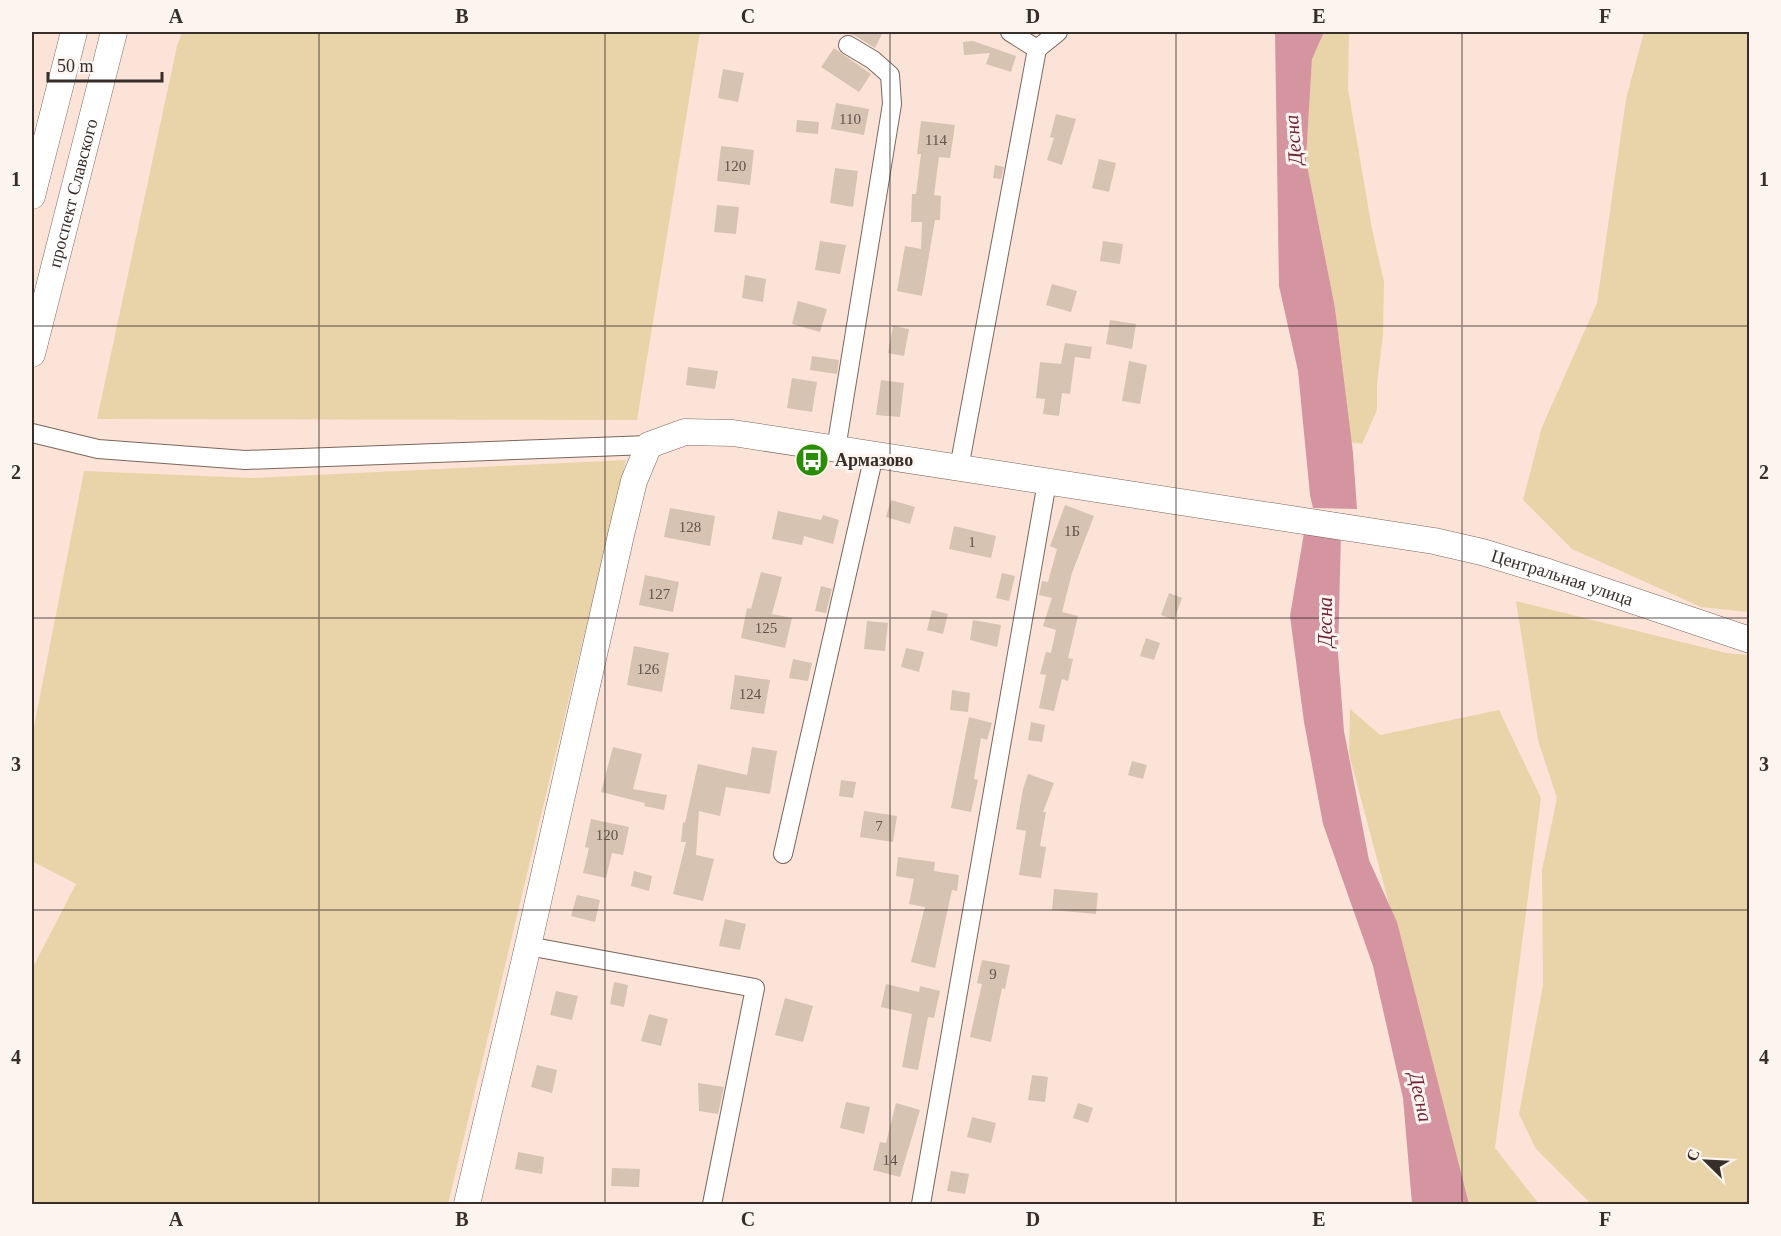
<svg xmlns="http://www.w3.org/2000/svg" width="1781" height="1236" font-family="'Times New Roman',serif">
<style>
.green{fill:#e9d3a8}
.water{fill:#d595a0}
.building{fill:#d6c3b2}
.lines{fill:none;stroke-linecap:round;stroke-linejoin:round}
.street-casing{stroke:#7b665c;stroke-width:20}
.secondary-casing{stroke:#7b665c;stroke-width:27}
.street{stroke:#fff;stroke-width:18}
.secondary{stroke:#fff;stroke-width:26}
.grid{fill:none;stroke:#372e2a;stroke-width:1.5;stroke-opacity:0.55}
.labels{text-anchor:middle;dominant-baseline:central;stroke-width:6;stroke-linejoin:round;paint-order:stroke}
.number-label{font-size:15px;fill:#5f534c}
.street-label{font-size:18px;fill:#372e2a;stroke:#fef4ef}
.poi-label{font-size:18px;font-weight:bold;fill:#372e2a;stroke:#fef4ef;text-anchor:start}
.water-label{font-size:20px;font-style:italic;fill:#702337;stroke:#fef4ef}
.neatline{fill:none;stroke:#372e2a;stroke-width:2}
.grid-label{font-size:20px;text-anchor:middle;font-weight:bold;fill:#372e2a}
</style>
<rect width="100%" height="100%" fill="#fce3d8"/>
<g class="green">
<polygon points="182,32 700,32 637,420 97,419 177,46"/>
<polygon points="1324,32 1349,32 1348,89 1372,229 1384,282 1383,334 1377,384 1377,410 1362,444 1351,442 1335,308 1306,160 1312,59"/>
<polygon points="1644,32 1749,32 1749,612 1701,607 1572,549 1523,500 1542,427 1597,303 1626,99"/>
<polygon points="626,460 448,1204 32,1204 32,969 76,884 32,861 32,737 84,471 252,478"/>
<polygon points="1516,601 1726,653 1749,655 1749,1204 1591,1204 1536,1149 1519,1114 1543,985 1542,870 1557,798 1538,740"/>
<polygon points="1350,709 1380,735 1499,710 1541,798 1495,1148 1539,1204 1469,1204 1349,754"/>
</g>
<g class="water">
<polygon points="1275,32 1324,32 1312,59 1306,160 1335,308 1353,453 1357,509 1313,508 1310,495 1298,371 1279,286"/>
<polygon points="1305,527 1341,533 1338,653 1344,731 1369,860 1397,922 1469,1204 1412,1204 1403,1098 1373,966 1323,824 1304,722 1290,616"/>
</g>
<g class="building">
<polygon points="840,32 883,32 875,48 854,35"/>
<polygon points="973,41 1016,56 1011,72 986,64 990,53 964,55 963,42"/>
<polygon points="834,48 871,74 859,92 821,67"/>
<polygon points="723,69 744,73 738,102 718,98"/>
<polygon points="836,103 869,109 864,135 831,129"/>
<polygon points="1056,114 1076,119 1062,165 1047,160 1054,138 1050,137"/>
<polygon points="797,120 819,122 818,134 796,132"/>
<polygon points="921,121 955,125 950,158 939,157 934,195 941,196 940,220 935,220 922,296 897,291 905,246 921,249 922,222 911,222 912,194 916,194 921,154 917,154"/>
<polygon points="721,146 754,150 750,185 717,181"/>
<polygon points="1099,159 1116,163 1109,192 1092,188"/>
<polygon points="995,165 1004,167 1001,179 993,178"/>
<polygon points="835,168 858,171 853,207 830,203"/>
<polygon points="717,205 739,207 736,234 714,232"/>
<polygon points="820,241 846,245 840,274 815,270"/>
<polygon points="1103,241 1123,244 1120,264 1100,261"/>
<polygon points="745,275 766,279 763,302 742,298"/>
<polygon points="1052,284 1077,291 1071,312 1046,305"/>
<polygon points="798,301 827,309 820,332 792,324"/>
<polygon points="1110,320 1136,324 1132,349 1106,344"/>
<polygon points="893,326 909,329 904,356 888,353"/>
<polygon points="1065,343 1092,347 1090,359 1075,357 1070,394 1062,393 1059,416 1043,414 1045,399 1036,398 1040,362 1061,364"/>
<polygon points="812,356 839,360 837,374 810,370"/>
<polygon points="1129,361 1147,365 1140,404 1122,401"/>
<polygon points="688,367 718,371 715,389 686,385"/>
<polygon points="792,378 817,382 812,412 787,408"/>
<polygon points="881,380 904,383 900,417 876,415"/>
<polygon points="891,500 915,507 910,524 886,517"/>
<polygon points="1065,505 1094,516 1072,573 1062,612 1078,616 1068,658 1073,659 1068,681 1062,679 1054,711 1039,708 1046,675 1040,674 1046,652 1051,653 1056,630 1043,626 1052,598 1039,595 1042,581 1048,582 1057,549 1050,546"/>
<polygon points="670,508 715,516 710,546 664,537"/>
<polygon points="778,511 821,520 823,515 839,520 833,544 804,536 802,545 772,539"/>
<polygon points="954,526 996,536 991,558 949,549"/>
<polygon points="761,572 782,577 772,614 792,618 785,648 741,638 747,608 751,609"/>
<polygon points="1002,573 1015,576 1009,601 996,598"/>
<polygon points="645,575 679,582 673,612 639,605"/>
<polygon points="821,586 832,589 826,613 815,611"/>
<polygon points="1169,593 1182,598 1174,620 1161,615"/>
<polygon points="932,610 948,614 943,634 927,630"/>
<polygon points="973,620 1001,625 997,647 970,640"/>
<polygon points="867,621 888,623 885,651 864,649"/>
<polygon points="1146,638 1160,643 1154,660 1140,656"/>
<polygon points="634,646 669,653 662,692 627,685"/>
<polygon points="906,648 924,652 919,672 901,667"/>
<polygon points="793,659 812,663 808,681 789,678"/>
<polygon points="735,675 770,680 764,714 730,709"/>
<polygon points="952,690 970,693 968,712 950,710"/>
<polygon points="969,717 992,723 987,740 981,738 974,779 978,780 971,812 951,808"/>
<polygon points="1031,722 1045,725 1042,742 1028,740"/>
<polygon points="613,747 642,754 633,789 667,795 664,810 644,806 645,803 601,792"/>
<polygon points="752,747 777,751 770,794 726,787 720,816 699,811 696,855 714,859 703,901 673,894 686,842 681,842 683,822 685,823 698,764 747,775"/>
<polygon points="1132,761 1147,765 1143,779 1128,775"/>
<polygon points="1028,774 1054,783 1043,812 1046,812 1040,846 1046,847 1041,878 1019,875 1026,831 1016,829 1023,789"/>
<polygon points="841,780 856,782 853,798 839,796"/>
<polygon points="864,811 897,816 893,842 860,837"/>
<polygon points="591,819 629,827 623,855 612,853 606,878 583,873 589,848 585,847"/>
<polygon points="898,857 935,862 934,871 959,875 957,891 952,890 935,968 911,962 925,907 909,904 914,879 896,876"/>
<polygon points="634,871 652,876 649,891 631,886"/>
<polygon points="1054,889 1098,893 1096,914 1052,910"/>
<polygon points="577,895 600,900 595,922 571,916"/>
<polygon points="725,919 746,924 740,950 719,946"/>
<polygon points="982,960 1010,965 1005,989 1002,988 991,1042 970,1037 982,984 977,983"/>
<polygon points="614,982 628,985 624,1007 610,1004"/>
<polygon points="886,984 919,992 920,986 940,991 934,1018 928,1017 918,1070 902,1067 912,1014 881,1007"/>
<polygon points="556,991 578,996 572,1020 550,1015"/>
<polygon points="785,998 813,1006 803,1042 775,1035"/>
<polygon points="649,1014 668,1019 661,1046 641,1041"/>
<polygon points="537,1065 557,1070 552,1093 531,1087"/>
<polygon points="1032,1075 1048,1077 1045,1102 1028,1100"/>
<polygon points="698,1083 724,1087 718,1114 699,1111"/>
<polygon points="846,1102 870,1107 864,1134 840,1128"/>
<polygon points="896,1103 920,1110 900,1177 873,1170 880,1142 886,1143"/>
<polygon points="1078,1103 1093,1108 1088,1123 1073,1118"/>
<polygon points="972,1117 996,1123 991,1143 967,1137"/>
<polygon points="518,1152 544,1157 542,1174 515,1169"/>
<polygon points="612,1168 640,1169 639,1187 611,1186"/>
<polygon points="951,1171 969,1174 965,1194 947,1191"/>
</g>
<g class="lines">
<g class="street-casing">
<g id="street">
<polyline points="1037,49 1058,32"/>
<polyline points="32,433 98,449 245,460 649,445"/>
<polyline points="836,449 892,104 890,75 873,60 848,45"/>
<polyline points="959,468 1037,49 1010,32"/>
<polyline points="783,854 874,455"/>
<polyline points="528,946 755,988 712,1204"/>
<polyline points="921,1204 1047,482"/>
</g>
</g>
<g class="secondary-casing">
<g id="secondary">
<polyline points="32,196 74,32"/>
<path id="s1" d="M 32,354 L 114,32"/>
<path id="s2" d="M 467,1204 L 528,946 L 621,535 L 634,481 L 649,445 L 685,432 L 733,433 L 1434,541 L 1482,552 L 1548,572 L 1750,640"/>
</g>
</g>
<use href="#street" class="street"/>
<use href="#secondary" class="secondary"/>
</g>
<path class="grid" d="M 319,32 L 319,1204M 605,32 L 605,1204M 890,32 L 890,1204M 1176,32 L 1176,1204M 1462,32 L 1462,1204M 32,326 L 1750,326M 32,618 L 1750,618M 32,910 L 1750,910"/>
<defs>
<g id="bus-disc" transform="scale(1.725)"><circle r="9.5" fill="#298d06" stroke="#fef4ef"/><path d="M-5-6H5V4H4V6H2V4H-2V6H-4V4H-5ZM-3.5-4V0h7V-4ZM-3.5 1.2v1.5H-2V1.2ZM2 1.2v1.5H3.5V1.2Z" fill="#fff"/></g>
</defs>
<g fill-rule="evenodd">
<use href="#bus-disc" x="812" y="460"/>
</g>
<g class="labels">
<g class="number-label">
<text x="850" y="119">110</text>
<text x="936" y="140">114</text>
<text x="735" y="166">120</text>
<text x="690" y="527">128</text>
<text x="1072" y="531">1Б</text>
<text x="972" y="542">1</text>
<text x="659" y="594">127</text>
<text x="766" y="628">125</text>
<text x="648" y="669">126</text>
<text x="750" y="694">124</text>
<text x="879" y="826">7</text>
<text x="607" y="835">120</text>
<text x="993" y="974">9</text>
<text x="890" y="1160">14</text>
</g>
<g class="street-label">
<text stroke="none"><textPath href="#s1" startOffset="166">проспект Славского</textPath></text>
<text stroke="none"><textPath href="#s2" startOffset="1710">Центральная улица</textPath></text>
</g>
<g class="poi-label">
<text x="835" y="460">Армазово</text>
</g>
<g class="water-label">
<text transform="translate(1293 140) rotate(-95)">Десна</text>
<text transform="translate(1325 622) rotate(-90)">Десна</text>
<text transform="translate(1421 1097) rotate(78)">Десна</text>
</g>
</g>
<rect width="1781" height="1236" fill="none" stroke="#fef4ef" stroke-width="66"/>
<g transform="translate(1706 1161) rotate(294)" stroke="#fef4ef" stroke-width="4.5" paint-order="stroke">
<path d="M0-4.5L10 22L0 15L-10 22Z" fill="#372e2a"/>
<text y="-9" font-size="16" font-weight="bold" text-anchor="middle" fill="#372e2a">С</text>
</g>
<path d="M48 72v9h114v-9" fill="none" stroke="#372e2a" stroke-width="3"/>
<text x="57" y="72" font-size="18" fill="#372e2a" stroke="#fef4ef" stroke-width="4.5" paint-order="stroke">50 m</text>
<rect x="33" y="33" width="1715" height="1170" class="neatline"/>
<g class="grid-label">
<text x="176" y="23">A</text>
<text x="462" y="23">B</text>
<text x="748" y="23">C</text>
<text x="1033" y="23">D</text>
<text x="1319" y="23">E</text>
<text x="1605" y="23">F</text>
<text x="16" y="186">1</text>
<text x="1764" y="186">1</text>
<text x="16" y="479">2</text>
<text x="1764" y="479">2</text>
<text x="16" y="771">3</text>
<text x="1764" y="771">3</text>
<text x="16" y="1064">4</text>
<text x="1764" y="1064">4</text>
<text x="176" y="1226">A</text>
<text x="462" y="1226">B</text>
<text x="748" y="1226">C</text>
<text x="1033" y="1226">D</text>
<text x="1319" y="1226">E</text>
<text x="1605" y="1226">F</text>
</g>
</svg>
